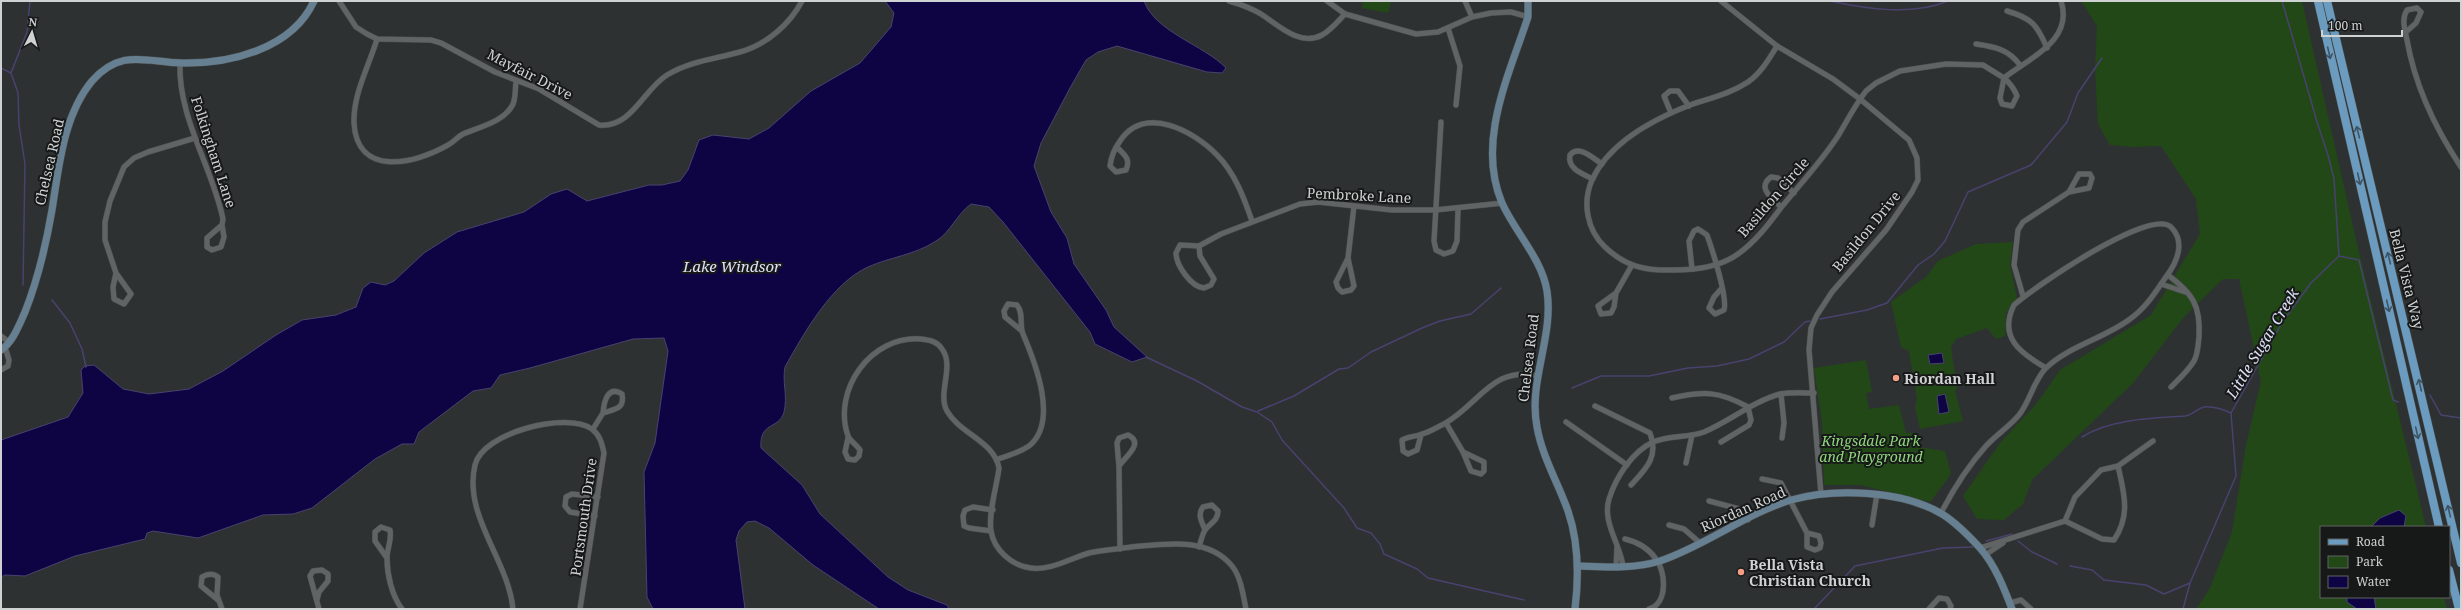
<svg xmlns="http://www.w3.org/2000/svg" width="2462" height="610" font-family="'Noto Serif',serif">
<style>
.green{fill:#234818}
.water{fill:#0e0444;stroke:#48426f}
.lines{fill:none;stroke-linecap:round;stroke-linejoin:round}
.stream{stroke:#48426f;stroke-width:1.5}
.street-casing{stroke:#4a4d4e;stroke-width:6}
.secondary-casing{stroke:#4a4d4e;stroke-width:8}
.primary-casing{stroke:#4a4d4e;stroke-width:9}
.street{stroke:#606464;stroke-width:5}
.secondary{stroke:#668092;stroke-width:7}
.primary{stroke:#6b9cbf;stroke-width:8}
.oneway{stroke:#3d5464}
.poi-dot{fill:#f49e86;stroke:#171919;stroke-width:1.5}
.labels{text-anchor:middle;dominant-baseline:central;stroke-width:4;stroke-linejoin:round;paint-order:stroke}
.street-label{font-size:14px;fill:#cfd2d2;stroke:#171919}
.poi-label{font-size:14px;font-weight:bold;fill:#cfd2d2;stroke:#171919;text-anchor:start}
.park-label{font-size:14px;font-style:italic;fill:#8fd67c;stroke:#171919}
.water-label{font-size:15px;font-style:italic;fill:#dde1f5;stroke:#171919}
</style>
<rect width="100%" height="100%" fill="#2e3132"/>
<g class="green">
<polygon points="1363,1 1391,1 1388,13 1362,8"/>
<polygon points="2081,1 2302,1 2357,244 2426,527 2321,527 2321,597 2444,597 2447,609 2196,609 2209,590 2232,532 2246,445 2261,381 2239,279 2223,279 2184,317 2133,383 2032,480 2023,504 2004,520 1977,519 1963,496 2000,443 2037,403 2060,370 2151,315 2200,234 2196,199 2161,146 2133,147 2110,145 2098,124 2095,70 2097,26"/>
<polygon points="2013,242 2010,264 2017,298 2006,313 2005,336 1996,339 1987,328 1956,339 1951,347 1957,389 1955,391 1963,421 1920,429 1915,407 1917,398 1909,351 1901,347 1891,302 1926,277 1938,261 1976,244"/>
<polygon points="1866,360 1872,392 1866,393 1869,409 1899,405 1906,433 1914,433 1919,447 1945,451 1951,474 1930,502 1860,485 1824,485 1822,423 1814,368"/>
</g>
<g class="water">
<path d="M 885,1 L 1144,1 C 1155,32 1204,45 1226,68 L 1222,73 L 1207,72 L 1117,46 L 1098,52 L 1086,60 L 1070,88 L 1041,143 L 1034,166 L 1051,212 L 1067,238 L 1074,264 L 1106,310 L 1114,327 L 1147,357 L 1132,362 L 1095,344 L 1090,332 L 1003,222 L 989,207 L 971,204 C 956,215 950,233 936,241 C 915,255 890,257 868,267 C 832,283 804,333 785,367 C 782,382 788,396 784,412 C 779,430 759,421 761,448 L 802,485 L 820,514 L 888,577 L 908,590 L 947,605 L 949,609 L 879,609 L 813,565 L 769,528 L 755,521 L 747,522 L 739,531 L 736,540 L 745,609 L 653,609 L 647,597 L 644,472 L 655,443 L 668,351 L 664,338 L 633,339 L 530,368 L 500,375 L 491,388 L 473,391 L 419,432 L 414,444 L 402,444 L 375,459 L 312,508 L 293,514 L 263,515 L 198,538 L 153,531 L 147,533 L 145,539 L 75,556 L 25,576 L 5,575 L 1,577 L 1,440 L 68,417 L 83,393 L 81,370 L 85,366 L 94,365 L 123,389 L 149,394 L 189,389 L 223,371 L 276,335 L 302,320 L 336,315 L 356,307 L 363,288 L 371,282 L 385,285 L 394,281 L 424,253 L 457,232 L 524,212 L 551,194 L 567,189 L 587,201 L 649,185 L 662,185 L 680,181 L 688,170 L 699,140 L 713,135 L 749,139 L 769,128 L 811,91 L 860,63 L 891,27 L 894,13 Z"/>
<polygon points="1942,353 1944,363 1930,364 1928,355"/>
<polygon points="1945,394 1949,412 1939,414 1937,396"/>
<polygon points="2399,510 2406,516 2404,527 2371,527 2380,518"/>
<polygon points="2347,597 2374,597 2376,609 2357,609 2347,602"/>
</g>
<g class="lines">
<g class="stream">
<path d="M 1830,1 C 1867,9 1912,16 1948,1"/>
<polyline points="1,68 11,73"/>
<polyline points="2339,256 2359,260 2393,400 2398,402"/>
<polyline points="23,285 25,164 19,125 18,93 11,73 27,32 30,1"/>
<polyline points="52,300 70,323 82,349 86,367"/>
<polyline points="1820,319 1867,310 1887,303 1918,265 1934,254 1945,241 1968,192 2031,165 2067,122 2078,93 2102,58"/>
<polyline points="1146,357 1197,381 1242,407 1257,412 1272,422 1282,440 1344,508 1357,528 1371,533 1380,544 1384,554 1417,569 1428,578 1524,600"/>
<polyline points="1572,388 1601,376 1649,376 1688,368 1717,366 1749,359 1784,342 1805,322 1810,321"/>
<polyline points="2430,395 2441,415 2461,418"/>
<polyline points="1258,411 1294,396 1339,369 1348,368 1371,352 1422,328 1440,321 1471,314 1501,288"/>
<path d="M 2082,437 C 2110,419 2153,418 2185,416 C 2193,415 2198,408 2204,407 C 2214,406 2222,409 2231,413"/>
<polyline points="1986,541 2012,534"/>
<polyline points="2018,541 2032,552 2057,564"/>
<polyline points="2070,566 2092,570 2104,580 2146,585 2164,594 2190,583"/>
<polyline points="1814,609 1855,566 1943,548 1973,547"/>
<polyline points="2183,609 2190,583 2236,476 2231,413 2283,321 2311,283 2339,256 2334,179 2328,155 2318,125 2282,1"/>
</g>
<g class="street-casing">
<g id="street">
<path d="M 339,1 L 356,27 L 367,34 L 377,39 L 431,40 L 441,43 L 495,72 L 539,89 L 599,125 C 632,128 643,90 667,75 C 690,61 715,59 740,52 C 766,45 790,24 802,1"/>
<path d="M 1229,1 C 1240,4 1251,8 1261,14 C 1278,25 1300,47 1322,35 C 1331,30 1338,21 1345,14"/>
<polyline points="1327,1 1345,14 1416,34 1438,32 1472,17 1491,13 1511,12 1528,17"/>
<polyline points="1465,1 1472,17"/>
<polyline points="1721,1 1777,46 1833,79 1860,99 1909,140 1917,158 1918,180 1912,192 1886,230 1832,292 1817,315 1811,328 1809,350 1821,494"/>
<path d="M 2007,11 C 2031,18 2037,24 2047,48"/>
<polyline points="1448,28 1460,66 1456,105"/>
<path d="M 2406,32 L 2416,23 L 2421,12 L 2417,8 L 2407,10 C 2401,20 2405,29 2407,40 C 2415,86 2435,128 2461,167"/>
<path d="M 377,39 C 369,66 353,94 354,123 C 357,178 415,164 448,145 C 454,142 457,137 463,134 C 479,127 503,122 512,106 C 516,100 515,89 516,82"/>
<path d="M 1976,44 C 1995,47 2008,49 2020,65"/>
<path d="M 1777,46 C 1769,59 1761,73 1748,82 C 1730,94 1710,98 1690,105 C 1654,119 1609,143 1592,180 C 1582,203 1587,230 1605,247 C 1626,267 1646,271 1674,270 C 1696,270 1720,267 1738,254 C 1755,242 1768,225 1780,209 C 1800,184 1821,162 1838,136 C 1847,121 1855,105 1866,91 L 1876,83 L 1900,71 L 1946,64 L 1983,65 L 2004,78 L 2000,98 L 2002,104 L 2012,106 L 2017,96 C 2014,88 2011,84 2004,78 C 2029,58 2074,41 2061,1"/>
<path d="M 180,63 C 178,118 212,166 223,219 L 222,225 L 207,238 L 207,247 L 212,250 L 221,247 L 224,237 L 222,225"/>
<polyline points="1671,113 1664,96 1670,91 1678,91 1689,106"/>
<polyline points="1441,122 1434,241 1436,250 1444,254 1453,251 1457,241 1458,209"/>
<path d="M 1117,147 C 1124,155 1131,158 1126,170 L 1116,172 L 1110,166 C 1111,157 1115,148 1120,141 C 1144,104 1194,131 1217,155 C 1235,173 1244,198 1252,221"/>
<path d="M 1593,179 C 1583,174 1567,169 1570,155 C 1579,144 1594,159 1602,164"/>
<path d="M 1781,207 C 1773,199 1756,188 1771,177 L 1778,178 L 1794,193"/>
<path d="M 1199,246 L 1200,256 L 1214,279 L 1211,285 L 1204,288 C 1191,287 1176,265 1176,253 L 1180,245 L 1199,246 L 1221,234 L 1300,204 L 1318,202 L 1392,210 L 1435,210 L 1503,203"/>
<polyline points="1348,258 1354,286 1351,290 1342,292 1338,288 1336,282 1348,258 1354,206"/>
<path d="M 1692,269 L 1689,241 L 1694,231 L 1698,229 L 1707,235 C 1712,249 1728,298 1724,310 L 1715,314 L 1709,308 L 1714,297 L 1722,288"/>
<polyline points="116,273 131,294 124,304 114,299 113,287 116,273 105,240 105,222 110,201 124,167 134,158 148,152 195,138"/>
<path d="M 2168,275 C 2192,293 2201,305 2199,337 C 2198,345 2198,354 2194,361 C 2188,371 2179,379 2171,387"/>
<polyline points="2161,284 2185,292"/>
<polyline points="1616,293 1614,307 1611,313 1601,314 1598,306 1616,293 1632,265"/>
<polyline points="2023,296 2014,265 2018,230 2023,222 2069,192 2089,188 2092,178 2090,174 2079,174 2069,192"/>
<polyline points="1,336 9,342"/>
<polyline points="1,370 8,366 9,360 5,347"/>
<polyline points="1781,394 1784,423 1782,438"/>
<path d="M 1672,398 C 1704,391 1719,391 1748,407 L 1751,420 L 1749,425 L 1721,442"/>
<path d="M 1595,406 L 1650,433 C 1659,457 1646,469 1631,485"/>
<polyline points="1566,422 1627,465"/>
<polyline points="1446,423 1463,452 1471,471 1481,474 1484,471 1484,462 1463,452"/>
<path d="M 593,429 L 603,413 C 615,409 625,409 622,394 C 608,385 604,401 603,413"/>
<path d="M 1421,435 L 1417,450 L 1408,454 L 1403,451 L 1402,440 C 1409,436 1415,437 1422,434 C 1430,432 1437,427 1444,424 C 1480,404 1492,365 1539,376"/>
<path d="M 848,438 L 845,452 L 848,459 L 855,460 L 859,456 L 860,450 C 857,445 850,441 848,436 C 832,390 871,335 921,339 C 929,340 937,341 942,349 C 955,366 937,393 947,411 C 960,434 994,441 999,468 C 997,485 988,514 991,531 C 994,550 1012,566 1031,568 C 1050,571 1071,558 1089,553 C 1103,550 1118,549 1131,547 C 1164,544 1208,536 1232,566 C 1241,577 1243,595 1246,609"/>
<path d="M 998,459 C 1008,456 1020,452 1029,446 C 1059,422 1035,362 1023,334 C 1019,324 1024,314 1017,305 L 1008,304 L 1004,311 L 1005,317 L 1022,331"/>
<polyline points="1686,463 1692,435"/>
<path d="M 1119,467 L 1117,443 L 1119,438 L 1128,435 C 1145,443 1125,457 1119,466 L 1120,549"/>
<polyline points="1762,479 1781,483 1807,533 1807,547 1815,550 1820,548 1821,543 1819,536 1807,533"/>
<polyline points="1709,501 1743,510 1748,520"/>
<path d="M 1941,513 C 1954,488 1967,467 1986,446 C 1996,435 2010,426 2019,415 C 2030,401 2034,380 2046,368 C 2069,346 2105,338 2130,319 C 2147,307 2156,291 2168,274 C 2178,260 2185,241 2171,227 C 2150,207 2033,288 2014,305 C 1998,337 2020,353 2046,368"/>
<polyline points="595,516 570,512 565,506 566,497 572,494 598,497"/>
<path d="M 2065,521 L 2102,539 L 2114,540 C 2131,515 2124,493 2118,466"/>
<polyline points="1669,525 1684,529 1700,543"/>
<polyline points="1872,525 1877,494"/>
<polyline points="991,531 969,528 964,526 963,516 965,510 973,507 993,510"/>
<path d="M 1625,539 C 1638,542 1649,549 1656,559 C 1666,572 1668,604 1649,609"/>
<path d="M 1199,547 C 1201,541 1202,535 1205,530 C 1210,523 1218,521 1218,511 L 1212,505 L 1203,507 C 1197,515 1202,522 1205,530"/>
<polyline points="1980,548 2065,521 2075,497 2101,470 2118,466 2153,441"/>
<polyline points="1985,555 2003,543"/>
<path d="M 387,558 L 375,541 L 375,532 L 381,527 L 390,530 C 392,541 387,548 387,558 C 387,575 392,596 402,609"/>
<path d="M 1623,566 C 1620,544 1602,522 1609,499 C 1616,477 1632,452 1653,442 C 1669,435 1688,438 1704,432 C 1730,421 1752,402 1780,394 C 1791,392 1803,393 1814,393"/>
<polyline points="1616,567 1617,547"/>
<path d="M 218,600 L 201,586 L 202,577 C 207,574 213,573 218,577 L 217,595 L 222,609"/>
<polyline points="317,600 319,592 328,581 328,574 322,570 313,571 310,576 319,609"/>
<polyline points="2010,603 2021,600 2031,609"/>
<path d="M 513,609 C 508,559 463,516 475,465 C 482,433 566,411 592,429 C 600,435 602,444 604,453 L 580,609"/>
<polyline points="1929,609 1939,598 1947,599 1951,606 1950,609"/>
</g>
</g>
<g class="secondary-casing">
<g id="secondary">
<path d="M 1528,1 L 1528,17 C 1509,75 1476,142 1502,203 C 1515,232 1542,259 1547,291 C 1554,337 1528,381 1537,427 C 1542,456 1558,483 1568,511 C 1579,543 1579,576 1575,609"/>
<path d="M 1,350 C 13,342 19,325 25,312 C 38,279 46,245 52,210 C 59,167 63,116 92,81 C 121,48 146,62 182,63 C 230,64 292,49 314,1"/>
<path d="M 1579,566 C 1605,567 1634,569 1660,561 C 1705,546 1747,513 1791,500 C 1834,488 1902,490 1942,514 C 1955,522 1969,536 1980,548 C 1995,565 2004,588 2012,609"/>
</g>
</g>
<g class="primary-casing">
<g id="primary">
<polyline points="2318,1 2439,527"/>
<polyline points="2327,1 2461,563"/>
<polyline points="2449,570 2459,609"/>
</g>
</g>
<use href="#street" class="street"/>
<use href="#secondary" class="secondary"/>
<use href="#primary" class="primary"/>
</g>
<defs><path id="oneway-shaft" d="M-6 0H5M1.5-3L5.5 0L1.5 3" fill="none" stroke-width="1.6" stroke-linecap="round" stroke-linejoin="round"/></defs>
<g class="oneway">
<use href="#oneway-shaft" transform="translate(2329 53) rotate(77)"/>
<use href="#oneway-shaft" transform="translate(2358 132) rotate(-104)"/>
<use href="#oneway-shaft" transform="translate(2359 179) rotate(77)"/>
<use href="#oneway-shaft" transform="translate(2389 258) rotate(-104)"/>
<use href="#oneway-shaft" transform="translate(2388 306) rotate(77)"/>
<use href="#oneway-shaft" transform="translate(2420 385) rotate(-103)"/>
<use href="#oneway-shaft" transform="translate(2417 433) rotate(77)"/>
<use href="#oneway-shaft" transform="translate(2449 511) rotate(-103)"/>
</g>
<g class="poi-dot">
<circle cx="1896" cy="378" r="4"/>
<circle cx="1741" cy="572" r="4"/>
</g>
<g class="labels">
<g class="street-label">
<text transform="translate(530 74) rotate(27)">Mayfair Drive</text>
<text transform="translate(214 152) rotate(72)">Folkingham Lane</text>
<text transform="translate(49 162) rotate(-77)">Chelsea Road</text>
<text transform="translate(1359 195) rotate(3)">Pembroke Lane</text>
<text transform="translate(1773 197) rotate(-49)">Basildon Circle</text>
<text transform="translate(1866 231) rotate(-51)">Basildon Drive</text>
<text transform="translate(2407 279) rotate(76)">Bella Vista Way</text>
<text transform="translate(1528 358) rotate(-83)">Chelsea Road</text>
<text transform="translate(1743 509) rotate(-24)">Riordan Road</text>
<text transform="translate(583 517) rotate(-82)">Portsmouth Drive</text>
</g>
<g class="poi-label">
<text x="1904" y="378">Riordan Hall</text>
<text x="1749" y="564">Bella Vista<tspan x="1749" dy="16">Christian Church</tspan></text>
</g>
<g class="park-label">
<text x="1871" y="440">Kingsdale Park<tspan x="1871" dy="16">and Playground</tspan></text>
</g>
<g class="water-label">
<text x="732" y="266">Lake Windsor</text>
<text transform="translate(2262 343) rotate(-59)">Little Sugar Creek</text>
</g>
</g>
<rect width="2462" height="610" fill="none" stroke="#cfd2d2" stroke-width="4"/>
<rect x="2320" y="526" width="130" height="72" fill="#171919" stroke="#616363"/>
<rect x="2328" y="539" width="20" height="6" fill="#6b9cbf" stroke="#616363"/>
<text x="2356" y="546" font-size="12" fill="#cfd2d2">Road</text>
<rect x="2328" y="556" width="20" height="12" fill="#234818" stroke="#616363"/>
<text x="2356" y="566" font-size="12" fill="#cfd2d2">Park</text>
<rect x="2328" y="576" width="20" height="12" fill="#0e0444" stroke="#616363"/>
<text x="2356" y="586" font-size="12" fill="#cfd2d2">Water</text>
<g transform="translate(32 32) rotate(5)" stroke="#171919" stroke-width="3" paint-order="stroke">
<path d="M0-3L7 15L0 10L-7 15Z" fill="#cfd2d2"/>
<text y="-6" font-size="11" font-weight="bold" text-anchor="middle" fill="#cfd2d2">N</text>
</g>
<path d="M2322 30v6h80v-6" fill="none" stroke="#cfd2d2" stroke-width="2"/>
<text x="2328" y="30" font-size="12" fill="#cfd2d2" stroke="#171919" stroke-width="3" paint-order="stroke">100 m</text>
</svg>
